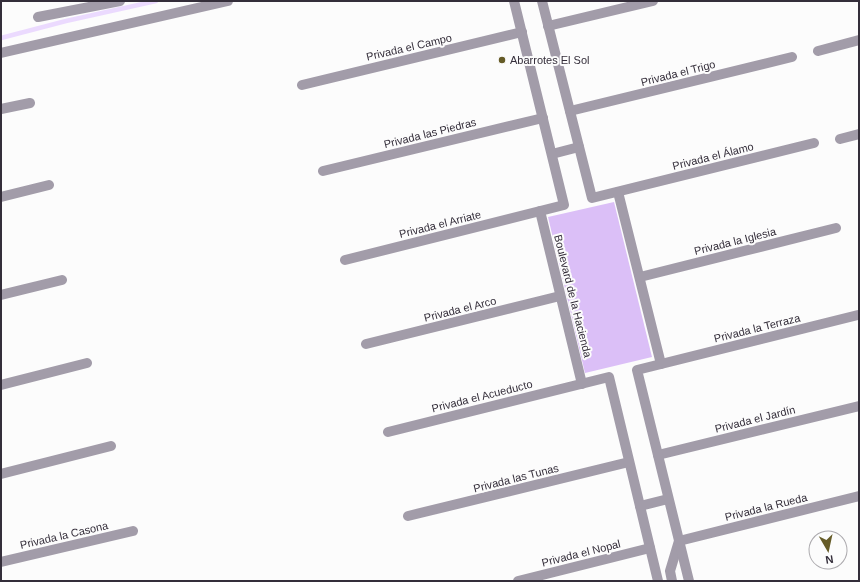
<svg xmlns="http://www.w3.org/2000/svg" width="860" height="582" font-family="Arial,sans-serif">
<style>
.green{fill:#dbbff7}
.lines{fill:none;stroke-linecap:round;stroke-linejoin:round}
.stream{stroke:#ebdafe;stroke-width:4.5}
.minor{stroke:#a29ca9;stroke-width:10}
.poi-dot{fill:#655b27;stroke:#fcfcfc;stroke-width:1.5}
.labels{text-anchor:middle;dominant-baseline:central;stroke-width:4;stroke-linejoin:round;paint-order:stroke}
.street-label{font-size:11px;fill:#342e3a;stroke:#fcfcfc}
.poi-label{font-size:11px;fill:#342e3a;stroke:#fcfcfc;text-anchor:start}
</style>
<rect width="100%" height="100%" fill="#fcfcfc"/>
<polygon class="green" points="614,202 652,357 585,373 548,217"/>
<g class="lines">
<polyline class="stream" points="1,38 66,21 156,1"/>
<g class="minor">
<polyline points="542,1 592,198 814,143"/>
<polyline points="38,17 120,1"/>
<polyline points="548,26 653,1"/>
<polyline points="818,51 859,40"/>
<polyline points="1,53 228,1"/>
<polyline points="302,85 522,32"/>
<polyline points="1,109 30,103"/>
<polyline points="570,111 792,57"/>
<polyline points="840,139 859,134"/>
<polyline points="552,154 579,147"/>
<polyline points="323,171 543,118"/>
<polyline points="618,192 661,364"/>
<polyline points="1,197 49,185"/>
<polyline points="540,211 582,384"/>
<polyline points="345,260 564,205 514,1"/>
<polyline points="640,277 836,228"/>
<polyline points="1,295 62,280"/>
<polyline points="366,344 560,296"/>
<polyline points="1,385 87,363"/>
<polyline points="388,432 609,377 658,581"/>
<polyline points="658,455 859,406"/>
<polyline points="1,474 111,446"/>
<polyline points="640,506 668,499"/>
<polyline points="408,516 629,462"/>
<polyline points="1,562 133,531"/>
<polyline points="518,581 650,548"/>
<polyline points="672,581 670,571 679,541 859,496"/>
<polyline points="689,581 637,370 858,315"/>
</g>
</g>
<circle class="poi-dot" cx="502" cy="60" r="4"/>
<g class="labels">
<g class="street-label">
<text transform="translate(409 47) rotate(-13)">Privada el Campo</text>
<text transform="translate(678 73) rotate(-14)">Privada el Trigo</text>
<text transform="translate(430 133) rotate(-14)">Privada las Piedras</text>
<text transform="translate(713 156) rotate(-14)">Privada el Álamo</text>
<text transform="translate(440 224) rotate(-14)">Privada el Arriate</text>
<text transform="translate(735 241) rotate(-14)">Privada la Iglesia</text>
<text transform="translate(573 296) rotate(76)">Boulevard de la Hacienda</text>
<text transform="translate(460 309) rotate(-14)">Privada el Arco</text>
<text transform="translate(757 328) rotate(-14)">Privada la Terraza</text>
<text transform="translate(482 396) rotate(-14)">Privada el Acueducto</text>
<text transform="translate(755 419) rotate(-14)">Privada el Jardín</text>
<text transform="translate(516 478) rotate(-14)">Privada las Tunas</text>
<text transform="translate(766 507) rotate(-14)">Privada la Rueda</text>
<text transform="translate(64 535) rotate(-13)">Privada la Casona</text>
<text transform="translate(581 553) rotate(-14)">Privada el Nopal</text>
</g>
<g class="poi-label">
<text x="510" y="60">Abarrotes El Sol</text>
</g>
</g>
<rect width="860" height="582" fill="none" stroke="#342e3a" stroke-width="4"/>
<g transform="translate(828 550) rotate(171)"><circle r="19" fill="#fcfcfc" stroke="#acaaae"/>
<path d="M0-3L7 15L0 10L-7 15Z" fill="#655b27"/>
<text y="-6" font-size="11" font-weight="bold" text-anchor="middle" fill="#342e3a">N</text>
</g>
</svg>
